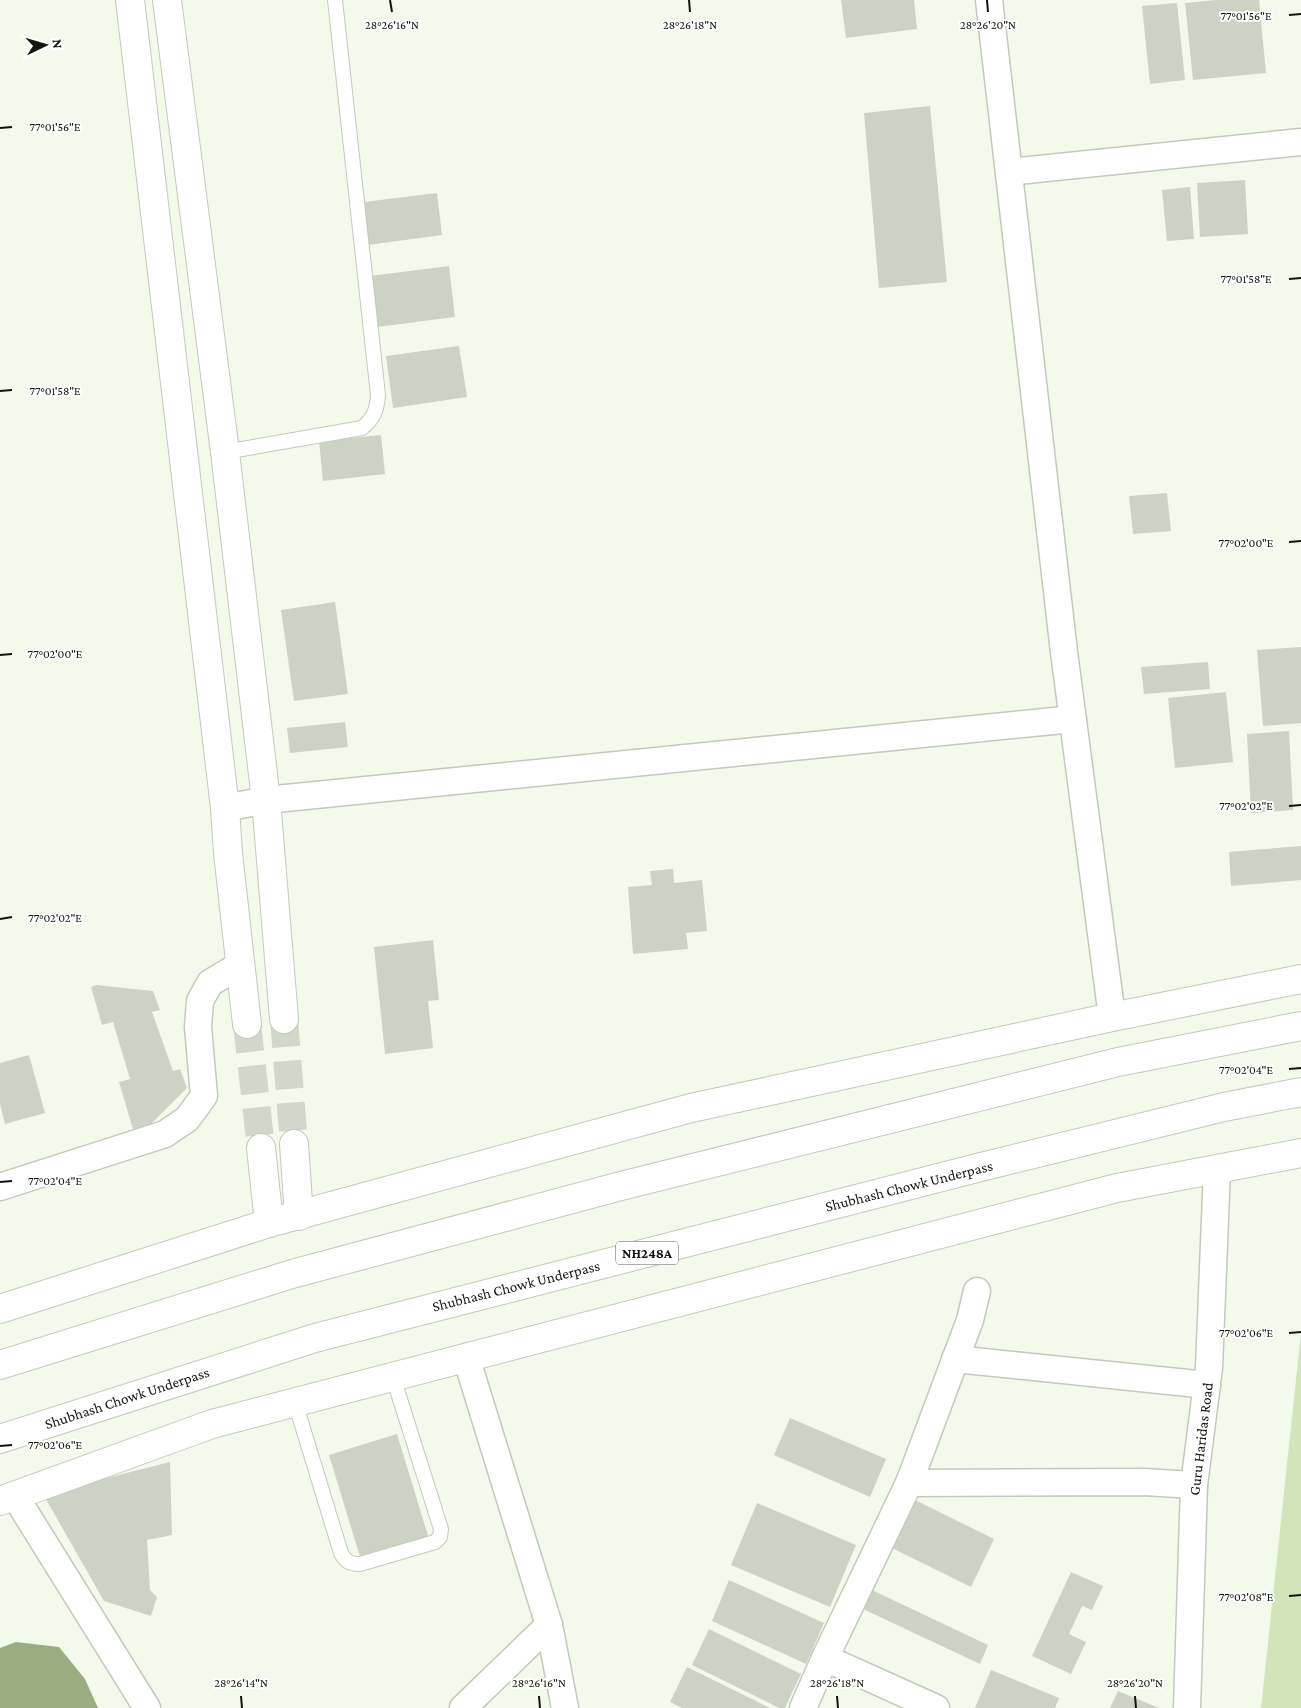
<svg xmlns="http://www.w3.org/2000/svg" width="1301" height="1708" font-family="'Crimson Pro',serif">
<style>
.green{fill:#d1e4ba}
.water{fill:#99ad81}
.building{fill:#ccd3c5}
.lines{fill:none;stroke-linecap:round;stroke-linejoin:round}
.secondary-tunnel{stroke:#d1d8cb;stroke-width:28;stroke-dasharray:28 14;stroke-linecap:butt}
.lane-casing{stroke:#c3c9bb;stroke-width:16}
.street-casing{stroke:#c3c9bb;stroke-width:29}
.secondary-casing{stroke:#c3c9bb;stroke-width:30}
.highway-casing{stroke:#c3c9bb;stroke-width:30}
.lane{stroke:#fff;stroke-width:14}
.street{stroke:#fff;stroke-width:26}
.secondary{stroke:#fff;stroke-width:28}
.highway{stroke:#fff;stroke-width:28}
.ticks{fill:none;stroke:#12140f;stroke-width:2}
.labels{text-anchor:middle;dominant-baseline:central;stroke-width:4;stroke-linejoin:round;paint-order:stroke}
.shield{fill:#fff;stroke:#595a57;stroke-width:1}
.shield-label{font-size:14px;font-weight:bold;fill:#12140f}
.street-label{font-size:15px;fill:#12140f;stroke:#fff}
.ticks-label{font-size:12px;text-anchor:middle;fill:#12140f;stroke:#fff;stroke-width:4;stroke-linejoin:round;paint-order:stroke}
</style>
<rect width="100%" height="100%" fill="#f3faec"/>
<polygon class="green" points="1301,1333 1301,1708 1261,1708"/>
<polygon class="water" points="16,1642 59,1647 85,1679 98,1708 0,1708 0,1648"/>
<g class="building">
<polygon points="841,0 914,0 917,29 846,38"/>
<polygon points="1216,0 1259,0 1266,73 1193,80 1185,3"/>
<polygon points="1177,3 1185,80 1150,84 1142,6"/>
<polygon points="930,106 947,282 879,288 864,113"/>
<polygon points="1245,180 1248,234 1200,237 1197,183"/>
<polygon points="1190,187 1194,239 1167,241 1162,190"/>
<polygon points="437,193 442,235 368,245 364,202"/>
<polygon points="449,266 455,317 377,327 370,276"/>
<polygon points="459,346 467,397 393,408 386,356"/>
<polygon points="381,435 385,474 323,481 319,441"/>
<polygon points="1167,493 1171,531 1133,534 1129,496"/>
<polygon points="335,602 348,694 294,701 281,610"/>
<polygon points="1301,647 1301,723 1263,726 1257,650"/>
<polygon points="1208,662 1210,689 1144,694 1141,667"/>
<polygon points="1226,692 1233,762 1175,768 1168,698"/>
<polygon points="345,722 348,747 290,753 287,728"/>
<polygon points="1289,731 1293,810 1251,813 1247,734"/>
<polygon points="1301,846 1301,880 1231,886 1229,852"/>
<polygon points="673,869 674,883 702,880 707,931 686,933 688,949 633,954 628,887 652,885 650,871"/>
<polygon points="433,940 439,1000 428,1001 433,1048 385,1054 374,947"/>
<polygon points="96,985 153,991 160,1010 152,1012 173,1071 180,1069 187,1088 141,1134 135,1136 119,1082 130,1079 113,1022 102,1025 91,987"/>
<polygon points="29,1055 45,1113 5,1124 0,1104 0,1063"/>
<polygon points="790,1418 886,1459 870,1497 774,1455"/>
<polygon points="397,1434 429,1539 361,1560 329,1455"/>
<polygon points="170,1462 172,1535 147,1540 150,1590 157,1597 151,1616 104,1601 43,1494"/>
<polygon points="913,1499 994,1539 971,1587 890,1547"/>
<polygon points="757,1503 856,1545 830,1607 731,1565"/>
<polygon points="1071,1572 1103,1586 1092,1610 1082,1606 1069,1634 1086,1642 1071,1674 1032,1656"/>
<polygon points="729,1580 824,1623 806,1664 712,1621"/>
<polygon points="872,1590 988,1645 980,1664 863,1609"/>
<polygon points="709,1629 801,1674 785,1708 779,1708 692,1665"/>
<polygon points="687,1667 770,1708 682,1708 670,1702"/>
<polygon points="991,1670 1059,1698 1055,1708 975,1708"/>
<polygon points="1118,1691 1159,1708 1110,1708"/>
</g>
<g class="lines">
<g class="secondary-tunnel">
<polyline points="284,1019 294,1144"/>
<polyline points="247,1024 261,1148"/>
</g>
<g class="lane-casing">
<g id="lane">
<path d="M 225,452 L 362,428 C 374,418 377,410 378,395 L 335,0"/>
<path d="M 295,1402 L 341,1553 C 346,1562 350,1564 360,1564 L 435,1542 L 440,1537 L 441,1529 L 393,1377"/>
</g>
</g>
<g class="street-casing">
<g id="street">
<polyline points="989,0 1064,652 1112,1017"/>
<polyline points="1009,172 1301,142"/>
<polyline points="225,808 266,800 1073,719"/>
<polyline points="0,1187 165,1134 187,1119 204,1096 198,1027 200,1001 210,983 240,965"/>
<polyline points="466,1357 549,1625 565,1708"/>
<polyline points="955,1359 1207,1385"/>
<polyline points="909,1483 1144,1482 1194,1485"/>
<polyline points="15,1496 147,1708"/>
<polyline points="825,1658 936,1708"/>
<polyline points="463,1708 549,1625"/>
<polyline points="803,1708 825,1658 909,1483 970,1320 977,1291"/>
<polyline points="1187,1708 1194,1485 1209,1368 1217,1169"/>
</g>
</g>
<g class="secondary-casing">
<g id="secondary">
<polyline points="130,0 225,808 228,853 247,1024"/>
<polyline points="167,0 225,452 266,800 284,1019"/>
<polyline points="294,1144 299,1216"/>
<polyline points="261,1148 269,1223"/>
<polyline points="0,1309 269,1223 691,1108 1112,1017 1301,979"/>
<polyline points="0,1501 212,1424 1117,1188 1301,1153"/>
</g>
</g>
<g class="highway-casing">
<g id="highway">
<polyline points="0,1365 292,1274 617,1187 1118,1062 1301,1026"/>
<polyline points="0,1439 315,1338 981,1167 1224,1107 1301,1092"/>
</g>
</g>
<use href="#lane" class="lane"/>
<use href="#street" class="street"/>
<use href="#secondary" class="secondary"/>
<use href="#highway" class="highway"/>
</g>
<path class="ticks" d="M 390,0 L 392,12M 689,0 L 690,12M 987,0 L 988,12M 1289,15 L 1301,14M 0,128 L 12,127M 1289,279 L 1301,278M 0,391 L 12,390M 1289,542 L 1301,541M 0,655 L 12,654M 1289,806 L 1301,805M 0,919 L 12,917M 1289,1069 L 1301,1068M 0,1182 L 12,1181M 1289,1333 L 1301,1332M 0,1446 L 12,1445M 1289,1596 L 1301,1595M 241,1696 L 242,1708M 539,1696 L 540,1708M 837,1696 L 838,1708M 1135,1696 L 1136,1708"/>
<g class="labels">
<rect class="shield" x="616" y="1241.5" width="62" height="23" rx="4"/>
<g class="shield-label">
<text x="647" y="1253">NH248A</text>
</g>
<g class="street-label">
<text transform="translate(909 1186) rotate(-14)">Shubhash Chowk Underpass</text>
<text transform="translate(516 1286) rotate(-14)">Shubhash Chowk Underpass</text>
<text transform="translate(127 1398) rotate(-18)">Shubhash Chowk Underpass</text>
<text transform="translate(1201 1439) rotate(-83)">Guru Haridas Road</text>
</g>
</g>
<g class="ticks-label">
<text x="1246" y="20">77°01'56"E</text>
<text x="392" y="29">28°26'16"N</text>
<text x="690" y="29">28°26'18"N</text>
<text x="988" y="29">28°26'20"N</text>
<text x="55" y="131">77°01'56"E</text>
<text x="1246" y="283">77°01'58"E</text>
<text x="55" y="395">77°01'58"E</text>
<text x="1246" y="547">77°02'00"E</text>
<text x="55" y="658">77°02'00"E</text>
<text x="1246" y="810">77°02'02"E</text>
<text x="55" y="922">77°02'02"E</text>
<text x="1246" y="1074">77°02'04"E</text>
<text x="55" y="1185">77°02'04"E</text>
<text x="1246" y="1337">77°02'06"E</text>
<text x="55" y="1449">77°02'06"E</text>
<text x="1246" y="1601">77°02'08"E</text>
<text x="241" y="1687">28°26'14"N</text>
<text x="539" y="1687">28°26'16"N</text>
<text x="837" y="1687">28°26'18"N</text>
<text x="1135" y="1687">28°26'20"N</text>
</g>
<g transform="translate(45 45) rotate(85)" stroke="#ffffff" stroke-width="4" paint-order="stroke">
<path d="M0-4L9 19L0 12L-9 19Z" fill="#12140f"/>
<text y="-8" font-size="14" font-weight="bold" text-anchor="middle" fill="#12140f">N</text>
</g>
</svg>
